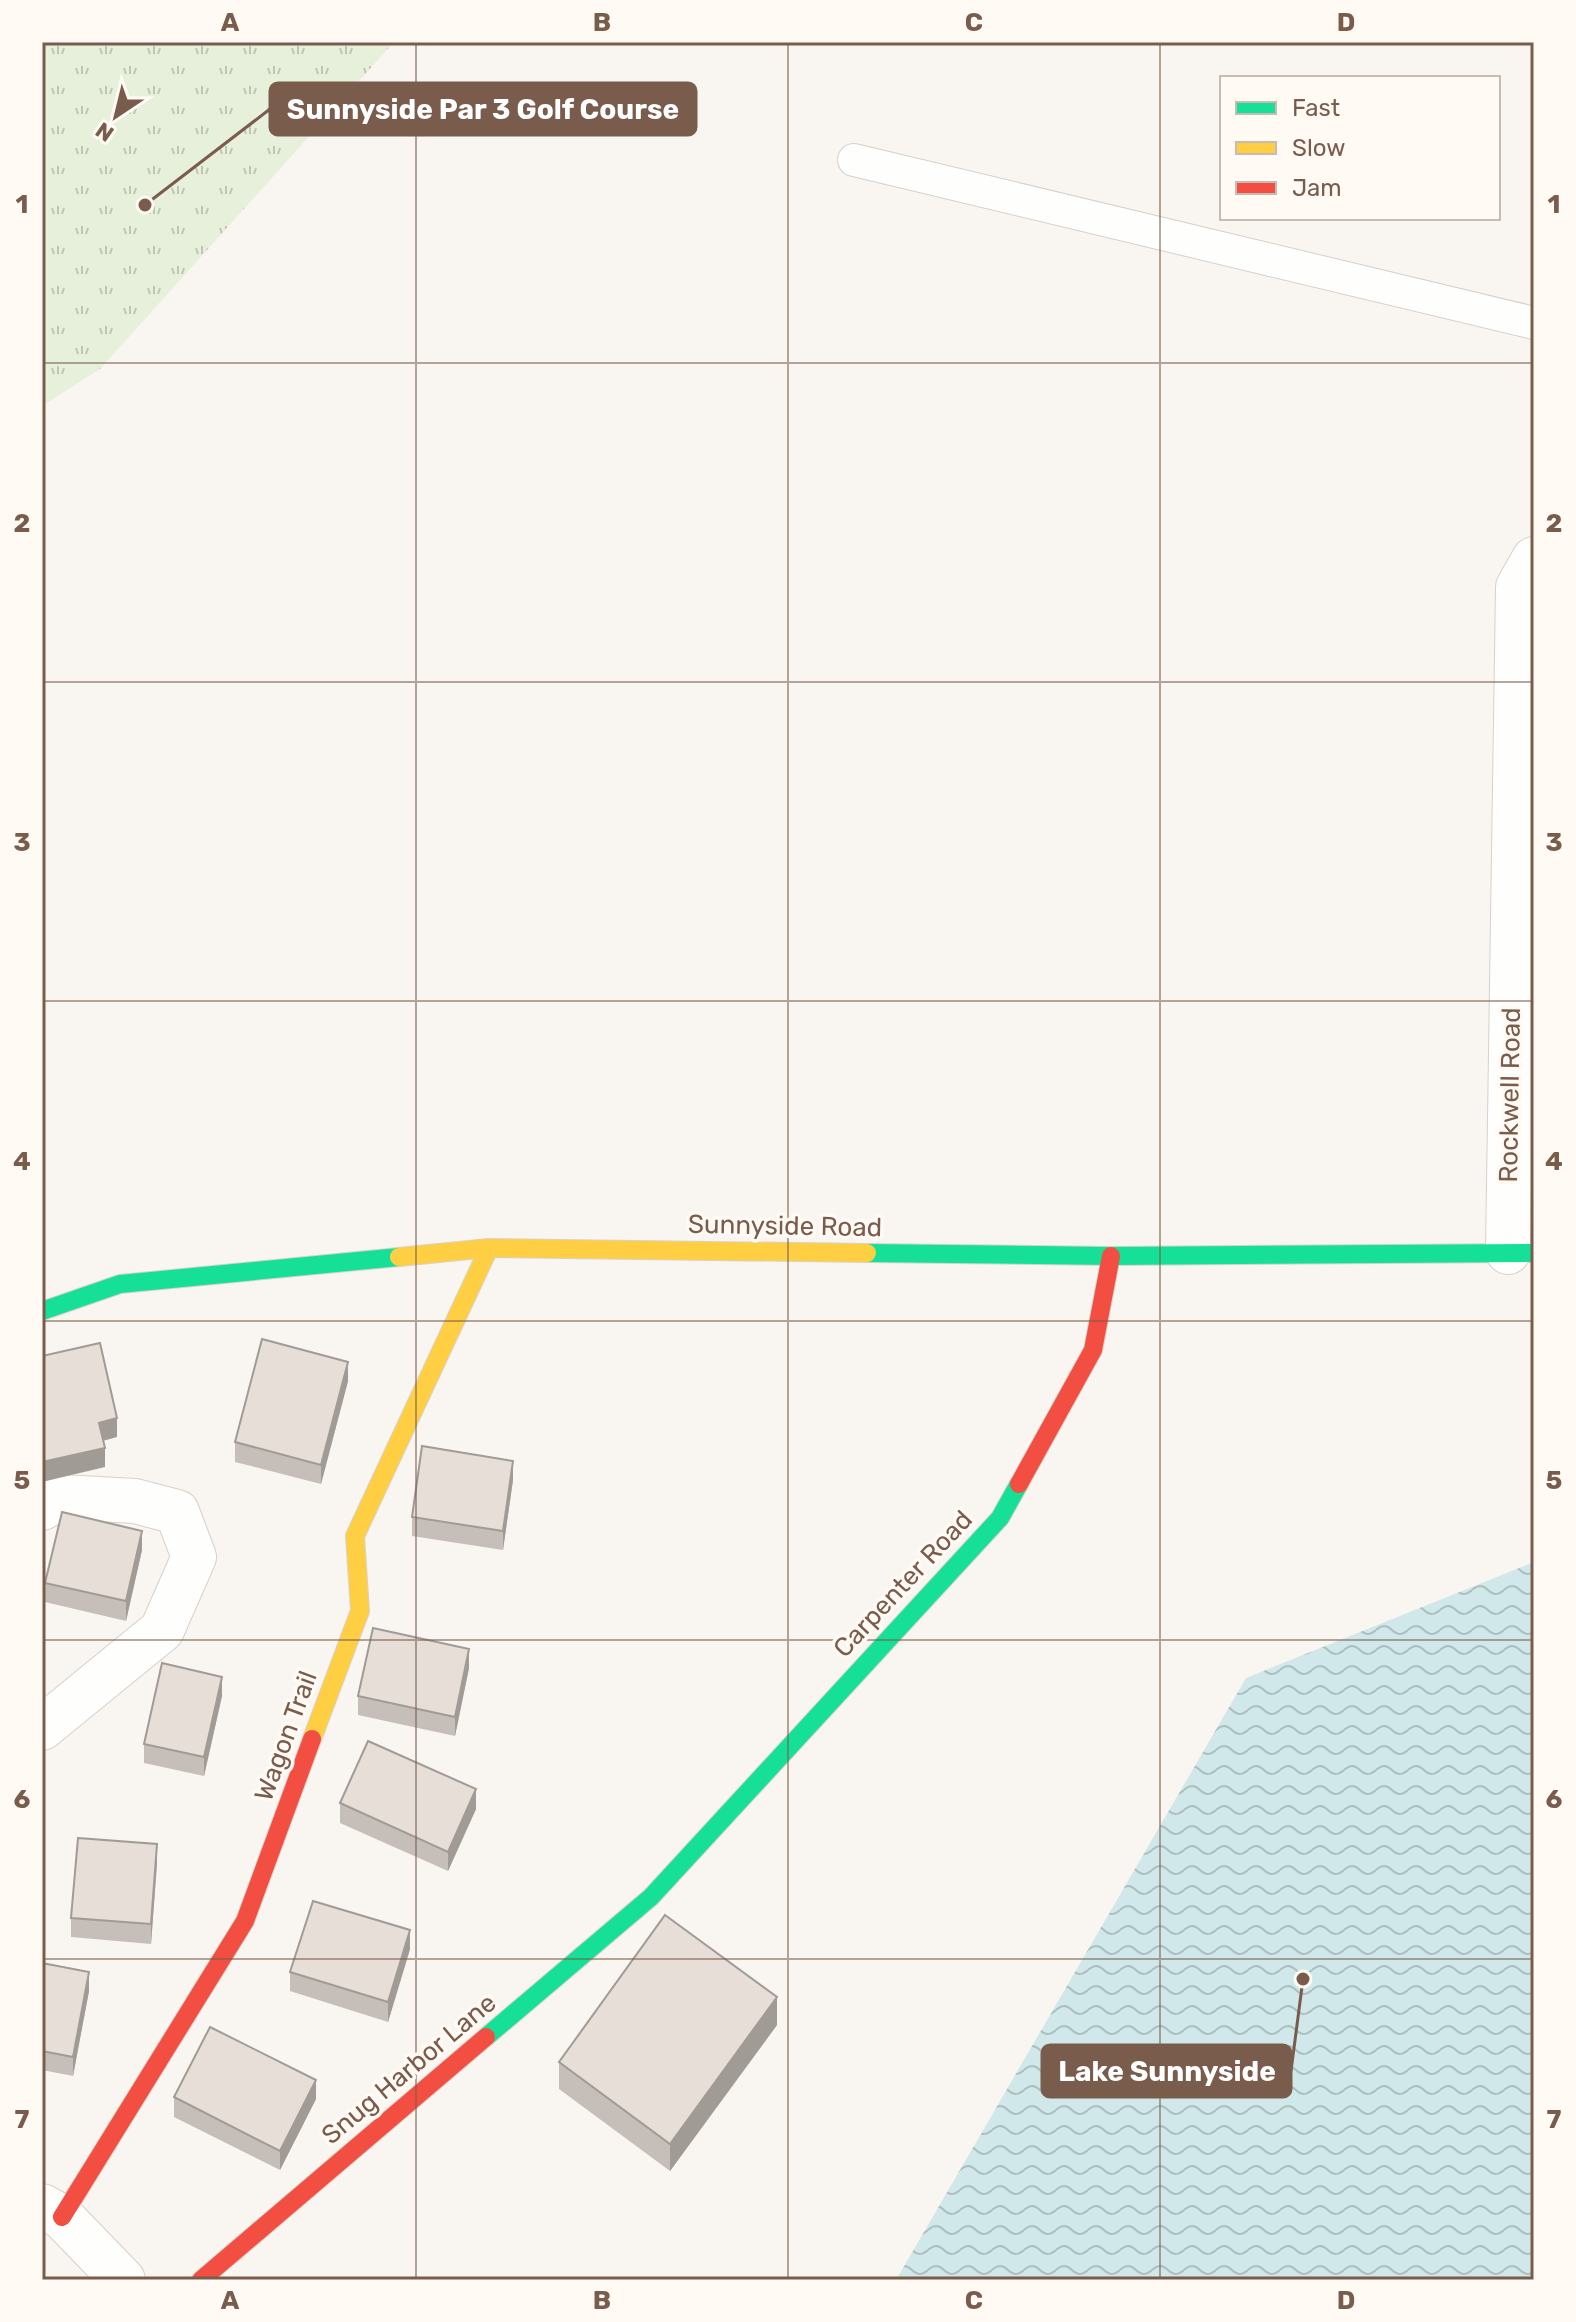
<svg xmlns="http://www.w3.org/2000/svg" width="1576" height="2322" font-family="Rubik,sans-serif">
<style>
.grass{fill:url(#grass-tufts)}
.water{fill:url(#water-waves)}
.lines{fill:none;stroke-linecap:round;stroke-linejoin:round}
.lane-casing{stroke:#d7d1cb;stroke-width:34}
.street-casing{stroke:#d7d1cb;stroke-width:46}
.fast-casing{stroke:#d9d2cb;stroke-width:20}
.slow-casing{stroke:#d9d2cb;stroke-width:20}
.jam-casing{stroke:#d9d2cb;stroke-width:20}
.lane{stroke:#fefefd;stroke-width:32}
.street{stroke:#fefefd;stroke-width:44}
.fast{stroke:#16e098;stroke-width:18}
.slow{stroke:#ffcf43;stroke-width:18}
.jam{stroke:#f24e42;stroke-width:18}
.wall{fill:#c6bfb9}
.shaded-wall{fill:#a19b96}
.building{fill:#e6ded7;stroke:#a19b96;stroke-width:2}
.grid{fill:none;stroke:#7a5c4d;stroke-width:2;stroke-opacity:0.55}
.labels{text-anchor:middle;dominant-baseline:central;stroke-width:7;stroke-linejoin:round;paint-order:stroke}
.street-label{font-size:26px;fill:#7a5c4d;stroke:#fffaf3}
.leader{fill:none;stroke:#7a5c4d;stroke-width:3}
.callout-dot{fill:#7a5c4d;stroke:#fffaf3;stroke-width:3}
.callout{fill:#7a5c4d;stroke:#7a5c4d;stroke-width:3}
.callout-label{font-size:28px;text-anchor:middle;font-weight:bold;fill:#fff}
.neatline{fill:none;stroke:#7a5c4d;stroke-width:3}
.grid-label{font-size:26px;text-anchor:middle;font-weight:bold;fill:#7a5c4d}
</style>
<defs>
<pattern id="grass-tufts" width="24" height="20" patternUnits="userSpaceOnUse" patternTransform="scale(2)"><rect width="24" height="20" fill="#e7f0db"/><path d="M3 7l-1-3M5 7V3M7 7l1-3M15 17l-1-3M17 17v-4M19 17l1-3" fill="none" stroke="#c0c6b4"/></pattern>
<pattern id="water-waves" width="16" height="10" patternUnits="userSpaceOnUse" patternTransform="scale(2)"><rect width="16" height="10" fill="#d0e8ea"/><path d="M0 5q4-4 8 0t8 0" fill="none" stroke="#aebfc0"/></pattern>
</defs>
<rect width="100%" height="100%" fill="#f9f5f0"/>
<polygon class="grass" points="42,42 394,42 100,369 42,406"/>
<polygon class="water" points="1534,1562 1534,2280 896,2280 1246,1678"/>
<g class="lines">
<g class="lane-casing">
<polyline id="lane" points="854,160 1534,323"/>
</g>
<g class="street-casing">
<g id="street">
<polyline points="1508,1252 1518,587 1534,559"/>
<polyline points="42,1508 62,1497 135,1501 177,1512 194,1557 162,1630 42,1728"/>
<polyline points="42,2206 62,2217 123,2280"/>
</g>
</g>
<g class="fast-casing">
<g id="fast">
<polyline points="867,1253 1111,1256 1534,1253"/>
<polyline points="42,1311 120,1284 399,1257"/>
<polyline points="486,2037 651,1897 1000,1518 1019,1484"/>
</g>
</g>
<g class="slow-casing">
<g id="slow">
<polyline points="399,1257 489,1248 867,1253"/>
<polyline points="312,1739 360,1611 355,1536 489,1248"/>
</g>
</g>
<g class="jam-casing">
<g id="jam">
<polyline points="1019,1484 1093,1350 1111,1256"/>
<polyline points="62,2217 245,1921 312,1739"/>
<polyline points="201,2280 486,2037"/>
</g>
</g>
<use href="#lane" class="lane"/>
<use href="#street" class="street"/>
<use href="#fast" class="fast"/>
<use href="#slow" class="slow"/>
<use href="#jam" class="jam"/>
</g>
<g class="wall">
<polygon points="348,1381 321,1484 235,1462 235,1442"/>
<polygon points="513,1480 503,1550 412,1536 412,1517"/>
<polygon points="142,1550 126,1621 45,1602 45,1583"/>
<polygon points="469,1668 455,1736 358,1715 358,1696"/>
<polygon points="222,1696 204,1776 144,1763 144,1744"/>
<polygon points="340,1803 476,1809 448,1871 340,1823"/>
<polygon points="157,1863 151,1944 71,1937 71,1918"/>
<polygon points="410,1949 388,2022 290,1991 290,1972"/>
<polygon points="42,1963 89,1991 73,2076 42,2070"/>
<polygon points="777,2025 670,2171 559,2089 559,2062"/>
<polygon points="174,2097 316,2099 280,2170 174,2117"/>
</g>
<g class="shaded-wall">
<polygon points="348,1362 348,1381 321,1484 321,1465"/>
<polygon points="117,1418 117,1437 99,1442 99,1423"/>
<polygon points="105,1448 105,1467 42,1482 42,1462"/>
<polygon points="513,1461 513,1480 503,1550 503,1531"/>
<polygon points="142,1531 142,1550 126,1621 126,1601"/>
<polygon points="469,1649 469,1668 455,1736 455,1717"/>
<polygon points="222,1677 222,1696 204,1776 204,1757"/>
<polygon points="476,1789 476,1809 448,1871 448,1852"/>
<polygon points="157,1844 157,1863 151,1944 151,1924"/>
<polygon points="410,1930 410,1949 388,2022 388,2002"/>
<polygon points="89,1972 89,1991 73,2076 73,2057"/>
<polygon points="777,1997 777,2025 670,2171 670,2144"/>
<polygon points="316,2080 316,2099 280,2170 280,2151"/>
</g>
<g class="building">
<polygon points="262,1339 348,1362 321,1465 235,1442"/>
<polygon points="100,1343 117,1418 99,1423 105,1448 42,1462 42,1356"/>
<polygon points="422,1446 513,1461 503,1531 412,1517"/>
<polygon points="62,1512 142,1531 126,1601 45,1583"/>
<polygon points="373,1628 469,1649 455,1717 358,1696"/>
<polygon points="162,1663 222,1677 204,1757 144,1744"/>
<polygon points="368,1741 476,1789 448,1852 340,1803"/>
<polygon points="78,1838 157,1844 151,1924 71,1918"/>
<polygon points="313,1901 410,1930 388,2002 290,1972"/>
<polygon points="665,1915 777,1997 670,2144 559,2062"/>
<polygon points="42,1963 89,1972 73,2057 42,2051"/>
<polygon points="210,2027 316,2080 280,2151 174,2097"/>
</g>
<path class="grid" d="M 416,42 L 416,2280M 788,42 L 788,2280M 1160,42 L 1160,2280M 42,363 L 1534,363M 42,682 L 1534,682M 42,1001 L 1534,1001M 42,1321 L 1534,1321M 42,1640 L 1534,1640M 42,1959 L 1534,1959"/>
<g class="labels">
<g class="street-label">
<text transform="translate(1510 1095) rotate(-89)">Rockwell Road</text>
<text transform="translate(785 1226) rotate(1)">Sunnyside Road</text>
<text transform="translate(903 1584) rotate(-47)">Carpenter Road</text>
<text transform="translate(286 1736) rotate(-70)">Wagon Trail</text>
<text transform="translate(409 2069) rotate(-40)">Snug Harbor Lane</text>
</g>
</g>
<path class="leader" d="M145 205L270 109M1303 1979L1291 2071"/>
<g class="callout-dot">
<circle cx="145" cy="205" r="8"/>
<circle cx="1303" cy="1979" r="8"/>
</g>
<g class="callout">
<rect x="270" y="83" width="426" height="52" rx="8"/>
<rect x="1042" y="2045" width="249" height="52" rx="8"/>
</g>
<g class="callout-label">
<text x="483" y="119">Sunnyside Par 3 Golf Course</text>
<text x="1167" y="2081">Lake Sunnyside</text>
</g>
<rect width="1576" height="2322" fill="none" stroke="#fffaf3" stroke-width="88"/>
<rect x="1220" y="76" width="280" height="144" fill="#fffaf3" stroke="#cabbb1" stroke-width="2"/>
<rect x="1236" y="102" width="40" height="12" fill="#16e098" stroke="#cabbb1" stroke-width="2"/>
<text x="1292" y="116" font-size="24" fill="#7a5c4d">Fast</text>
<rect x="1236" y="142" width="40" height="12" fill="#ffcf43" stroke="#cabbb1" stroke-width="2"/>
<text x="1292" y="156" font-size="24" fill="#7a5c4d">Slow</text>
<rect x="1236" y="182" width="40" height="12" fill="#f24e42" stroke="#cabbb1" stroke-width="2"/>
<text x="1292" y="196" font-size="24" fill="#7a5c4d">Jam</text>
<g transform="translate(116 116) rotate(215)" stroke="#fffaf3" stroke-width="6" paint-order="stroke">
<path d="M0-6L14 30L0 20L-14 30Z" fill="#7a5c4d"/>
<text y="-12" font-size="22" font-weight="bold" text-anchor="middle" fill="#7a5c4d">N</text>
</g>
<rect x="44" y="44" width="1488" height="2234" class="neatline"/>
<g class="grid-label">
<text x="230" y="31">A</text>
<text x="602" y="31">B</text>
<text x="974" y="31">C</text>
<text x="1346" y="31">D</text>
<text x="22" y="213">1</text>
<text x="1554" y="213">1</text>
<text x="22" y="532">2</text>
<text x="1554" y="532">2</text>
<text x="22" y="851">3</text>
<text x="1554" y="851">3</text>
<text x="22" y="1170">4</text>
<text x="1554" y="1170">4</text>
<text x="22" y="1489">5</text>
<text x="1554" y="1489">5</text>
<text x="22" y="1808">6</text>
<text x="1554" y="1808">6</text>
<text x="22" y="2128">7</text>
<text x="1554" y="2128">7</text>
<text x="230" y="2309">A</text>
<text x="602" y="2309">B</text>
<text x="974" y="2309">C</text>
<text x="1346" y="2309">D</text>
</g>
</svg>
